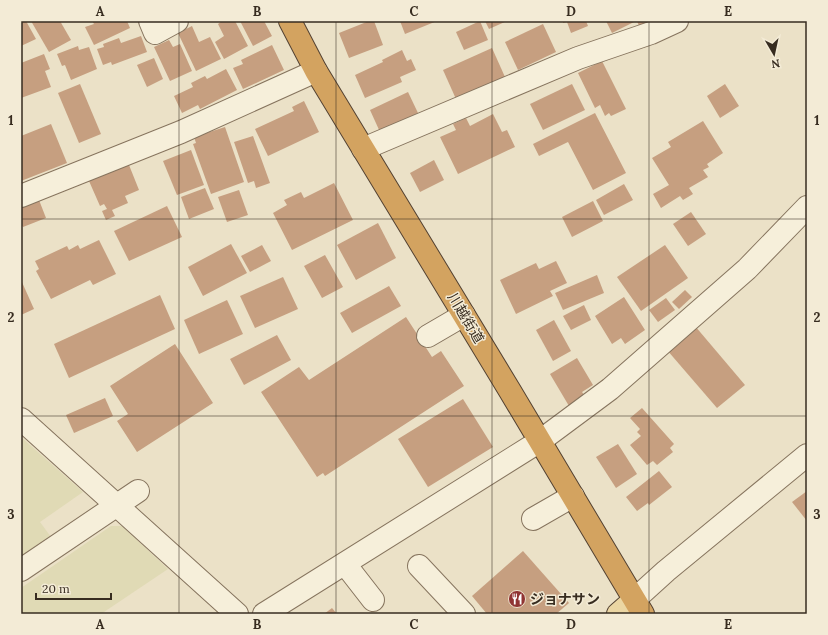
<svg xmlns="http://www.w3.org/2000/svg" width="828" height="635" font-family="Lora,'Noto Sans JP',serif">
<style>
.farmland{fill:#e0dab5}
.building{fill:#c69f80}
.lines{fill:none;stroke-linecap:round;stroke-linejoin:round}
.minor-casing{stroke:#86745e;stroke-width:24}
.major-casing{stroke:#544232;stroke-width:24}
.highway-casing{stroke:#544232;stroke-width:24}
.minor{stroke:#f6efda;stroke-width:22}
.major{stroke:#ebd6a3;stroke-width:22}
.highway{stroke:#d3a360;stroke-width:22}
.grid{fill:none;stroke:#372c20;stroke-width:1;stroke-opacity:0.55}
.labels{text-anchor:middle;dominant-baseline:central;stroke-width:3;stroke-linejoin:round;paint-order:stroke}
.street-label{font-size:14px;fill:#372c20;stroke:#f3ebd6}
.poi-label{font-size:14px;font-weight:bold;fill:#372c20;stroke:#f3ebd6;text-anchor:start}
.neatline{fill:none;stroke:#372c20;stroke-width:1.5}
.grid-label{font-size:13px;text-anchor:middle;font-weight:bold;fill:#372c20}
</style>
<rect width="100%" height="100%" fill="#ebe1c7"/>
<g class="farmland">
<polygon points="21,437 83,492 40,522 51,537 21,557"/>
<polygon points="111,526 122,526 168,569 101,614 21,614 21,588"/>
</g>
<g class="building">
<polygon points="21,21 26,21 36,39 21,46"/>
<polygon points="31,21 60,21 71,40 49,52"/>
<polygon points="92,21 127,21 130,28 94,45 85,27 94,24"/>
<polygon points="222,21 235,21 248,46 224,59 215,42 224,36 218,24"/>
<polygon points="240,21 264,21 272,36 253,46"/>
<polygon points="369,21 374,21 383,45 349,58 339,33"/>
<polygon points="400,21 437,21 405,34"/>
<polygon points="480,21 488,40 464,50 456,32"/>
<polygon points="485,21 507,21 489,29"/>
<polygon points="563,21 586,21 588,26 571,33 567,22 563,23"/>
<polygon points="606,21 636,21 612,33"/>
<polygon points="637,21 649,21 639,26"/>
<polygon points="543,24 556,52 518,70 505,42"/>
<polygon points="192,26 199,42 210,37 221,59 196,71 178,33"/>
<polygon points="141,36 147,52 112,65 111,62 103,65 97,49 104,47 103,44 119,38 121,43"/>
<polygon points="169,40 173,47 180,44 192,71 170,81 154,47"/>
<polygon points="272,45 284,70 243,89 233,68 243,64 241,60"/>
<polygon points="78,46 79,50 89,47 97,69 71,80 65,65 62,66 57,54"/>
<polygon points="492,48 505,77 456,99 443,70"/>
<polygon points="402,50 407,61 411,59 416,70 400,77 402,82 365,98 355,75 383,62 382,60"/>
<polygon points="44,54 50,69 45,71 51,87 21,98 21,63"/>
<polygon points="154,58 163,79 147,87 137,65"/>
<polygon points="602,61 626,109 611,116 609,113 605,116 600,105 595,108 578,73"/>
<polygon points="226,69 237,90 200,109 198,105 182,113 174,96 193,87 191,83 205,76 207,79"/>
<polygon points="80,84 101,134 79,143 58,93"/>
<polygon points="572,84 585,110 543,130 530,104"/>
<polygon points="725,84 739,106 720,118 707,96"/>
<polygon points="408,92 418,113 380,132 370,110"/>
<polygon points="304,101 319,132 268,156 255,129 294,111 292,107"/>
<polygon points="595,113 626,173 593,190 568,142 539,156 533,144"/>
<polygon points="493,114 502,132 507,130 515,147 458,174 440,137 456,130 453,124 466,118 470,126"/>
<polygon points="703,121 723,153 707,164 709,167 703,170 708,177 689,188 693,194 683,200 680,196 661,208 653,194 669,185 652,158 671,147 668,142"/>
<polygon points="51,124 67,163 21,181 21,136"/>
<polygon points="225,127 244,182 211,194 193,144 196,143 194,137"/>
<polygon points="253,136 270,183 256,188 254,181 248,183 234,142"/>
<polygon points="191,150 204,185 177,195 163,161"/>
<polygon points="434,160 444,180 420,192 410,173"/>
<polygon points="129,165 139,190 125,196 128,203 112,210 115,216 106,220 102,211 107,209 104,204 100,206 89,181"/>
<polygon points="334,183 353,220 292,250 273,213 287,205 284,200 301,192 304,198"/>
<polygon points="624,184 633,200 604,215 596,200"/>
<polygon points="205,188 214,209 189,219 181,197"/>
<polygon points="239,190 248,215 227,222 218,197"/>
<polygon points="39,200 46,218 23,227 21,224 21,207"/>
<polygon points="593,201 603,221 572,237 562,217"/>
<polygon points="167,206 182,237 129,261 114,231"/>
<polygon points="691,212 706,234 688,246 673,224"/>
<polygon points="378,223 396,258 356,280 337,245"/>
<polygon points="99,240 116,274 93,285 90,280 51,299 36,271 39,269 35,261 67,246 69,250 78,245 80,249"/>
<polygon points="231,244 247,273 203,296 188,267"/>
<polygon points="262,245 271,261 250,272 241,256"/>
<polygon points="665,245 688,278 641,311 617,277"/>
<polygon points="325,255 343,287 322,298 304,266"/>
<polygon points="556,261 567,283 550,291 553,296 516,314 500,280 536,263 539,269"/>
<polygon points="597,275 604,293 563,310 555,293"/>
<polygon points="283,277 298,309 255,328 240,296"/>
<polygon points="21,280 34,309 21,315"/>
<polygon points="389,286 401,306 352,333 340,313"/>
<polygon points="685,290 692,297 679,309 672,302"/>
<polygon points="160,295 175,329 69,378 54,344"/>
<polygon points="624,297 645,330 625,344 621,338 612,344 595,316"/>
<polygon points="666,298 675,310 658,322 649,310"/>
<polygon points="227,300 243,334 199,354 184,320"/>
<polygon points="584,305 591,320 571,330 563,316"/>
<polygon points="406,317 432,357 441,351 464,386 325,476 323,473 317,477 261,392 299,367 309,380"/>
<polygon points="554,320 571,351 553,361 536,330"/>
<polygon points="695,326 745,385 717,408 667,350"/>
<polygon points="277,335 291,360 244,385 230,359"/>
<polygon points="175,344 213,403 137,452 117,421 128,414 110,386"/>
<polygon points="577,358 593,385 582,392 585,396 569,406 550,374"/>
<polygon points="105,398 113,416 74,433 66,415"/>
<polygon points="463,399 493,447 428,487 398,439"/>
<polygon points="642,408 674,444 670,448 673,452 657,465 653,461 647,465 630,445 641,436 637,432 640,429 630,418"/>
<polygon points="618,444 637,474 616,488 596,457"/>
<polygon points="659,471 672,487 649,505 648,503 637,511 626,497"/>
<polygon points="807,491 807,521 792,502"/>
<polygon points="523,551 569,603 556,614 487,614 472,596"/>
<polygon points="332,608 337,614 324,614"/>
</g>
<g class="lines">
<g class="minor-casing">
<g id="minor">
<polyline points="150,21 155,33 177,21"/>
<polyline points="363,149 578,58 651,33 677,21"/>
<polyline points="21,196 181,132 316,71"/>
<polyline points="428,336 464,315"/>
<polyline points="21,419 237,614"/>
<polyline points="533,519 573,496"/>
<polyline points="345,564 373,600"/>
<polyline points="419,566 464,614"/>
<polyline points="21,570 138,491"/>
<polyline points="634,600 666,571 807,455"/>
<polyline points="264,614 540,441 610,389 747,269 807,207"/>
</g>
</g>
<g class="major-casing">
<polyline id="major" points="618,614 634,600"/>
</g>
<g class="highway-casing">
<polyline id="highway" points="290,21 316,71 510,391 643,614"/>
</g>
<use href="#minor" class="minor"/>
<use href="#major" class="major"/>
<use href="#highway" class="highway"/>
</g>
<path class="grid" d="M 179,21 L 179,614M 336,21 L 336,614M 492,21 L 492,614M 649,21 L 649,614M 21,219 L 807,219M 21,416 L 807,416"/>
<defs>
<g id="restaurant-disc" transform="scale(0.9)"><circle r="9.5" fill="#903433" stroke="#f3ebd6"/><path d="M-5-6h1v4h1v-4h1v4h1v-4h1v5L-1.5 .5V6h-2V.5L-5-1ZM5-6V6H3V1.5H1.5Q1.5-4 5-6Z" fill="#fff"/></g>
</defs>
<g fill-rule="evenodd">
<use href="#restaurant-disc" x="517" y="599"/>
</g>
<g class="labels">
<g class="street-label">
<text transform="translate(466 318) rotate(59)">川越街道</text>
</g>
<g class="poi-label">
<text x="530" y="599">ジョナサン</text>
</g>
</g>
<rect width="828" height="635" fill="none" stroke="#f3ebd6" stroke-width="44"/>
<g transform="translate(774 54) rotate(171)" stroke="#f3ebd6" stroke-width="3" paint-order="stroke">
<path d="M0-3L7 15L0 10L-7 15Z" fill="#372c20"/>
<text y="-6" font-size="11" font-weight="bold" text-anchor="middle" fill="#372c20">N</text>
</g>
<path d="M36 593v6h75v-6" fill="none" stroke="#372c20" stroke-width="2"/>
<text x="42" y="593" font-size="12" fill="#372c20" stroke="#f3ebd6" stroke-width="3" paint-order="stroke">20 m</text>
<rect x="22" y="22" width="784" height="591" class="neatline"/>
<g class="grid-label">
<text x="100" y="16">A</text>
<text x="257" y="16">B</text>
<text x="414" y="16">C</text>
<text x="571" y="16">D</text>
<text x="728" y="16">E</text>
<text x="11" y="125">1</text>
<text x="817" y="125">1</text>
<text x="11" y="322">2</text>
<text x="817" y="322">2</text>
<text x="11" y="519">3</text>
<text x="817" y="519">3</text>
<text x="100" y="629">A</text>
<text x="257" y="629">B</text>
<text x="414" y="629">C</text>
<text x="571" y="629">D</text>
<text x="728" y="629">E</text>
</g>
</svg>
